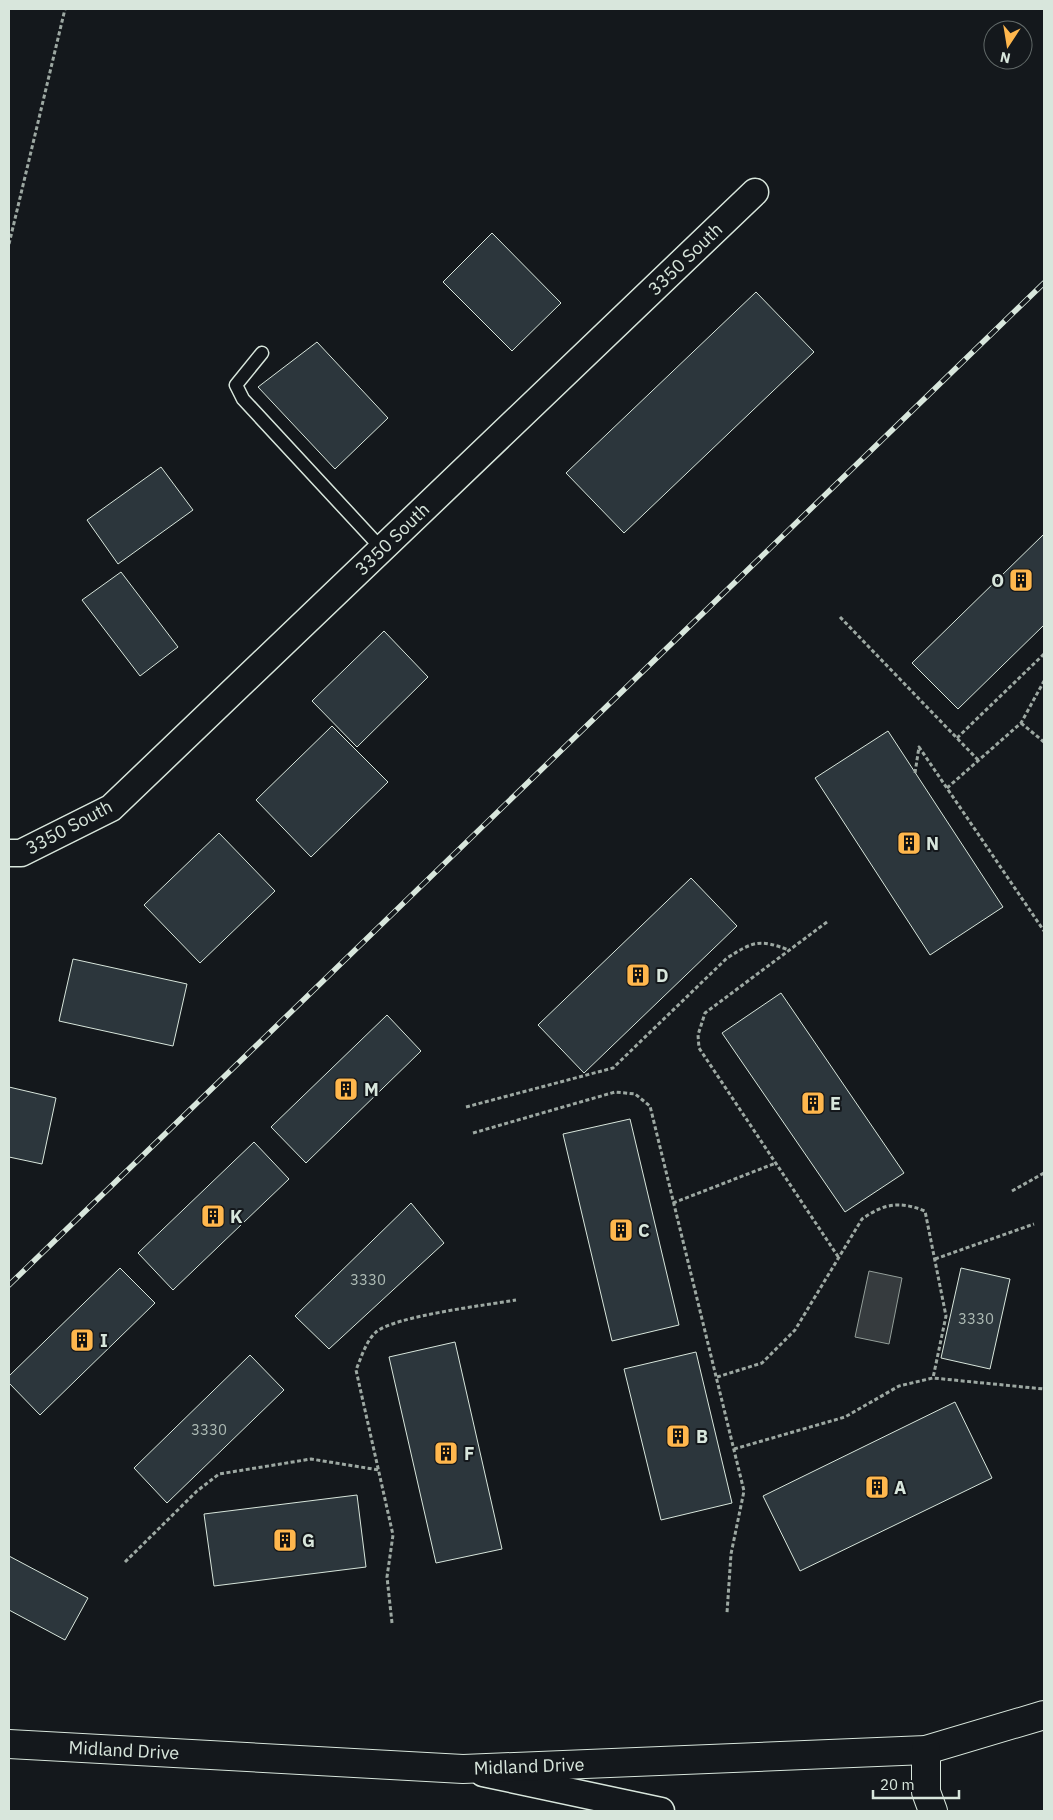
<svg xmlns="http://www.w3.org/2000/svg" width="1053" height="1820" font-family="'IBM Plex Sans',sans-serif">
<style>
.water{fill:#363b3e;stroke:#939e99}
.building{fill:#2c363c;stroke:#d8e6dc}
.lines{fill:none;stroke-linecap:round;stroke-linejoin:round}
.lane-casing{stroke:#d8e6dc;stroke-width:15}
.street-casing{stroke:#d8e6dc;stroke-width:29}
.secondary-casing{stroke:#d8e6dc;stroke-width:30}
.path{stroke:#9da8a2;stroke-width:3;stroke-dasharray:4 2.5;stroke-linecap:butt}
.lane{stroke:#14181c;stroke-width:12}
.street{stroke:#14181c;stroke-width:26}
.secondary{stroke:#14181c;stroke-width:28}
.rail-casing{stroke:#d8e6dc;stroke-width:5.5}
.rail{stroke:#14181c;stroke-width:4;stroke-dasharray:11;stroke-linecap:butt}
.labels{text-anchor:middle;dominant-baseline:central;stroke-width:4;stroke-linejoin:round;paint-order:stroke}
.number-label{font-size:15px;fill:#adbab4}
.street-label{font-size:18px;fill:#d8e6dc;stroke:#14181c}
.poi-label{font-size:18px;font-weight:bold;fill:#d8e6dc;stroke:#14181c;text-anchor:start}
</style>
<rect width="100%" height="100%" fill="#14181c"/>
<polygon class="water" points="869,1271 902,1278 889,1344 855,1337"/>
<g class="building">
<polygon points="492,233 561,303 512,351 443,282"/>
<polygon points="756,292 814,352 624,533 566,473"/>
<polygon points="317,342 388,418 335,469 258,387"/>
<polygon points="161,467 193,510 118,564 87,520"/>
<polygon points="1044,534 1044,625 958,709 912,663"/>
<polygon points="121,572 178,647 140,676 82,600"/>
<polygon points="384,631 428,677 357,747 312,701"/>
<polygon points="332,726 388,782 311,857 256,800"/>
<polygon points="888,731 1003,907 930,955 815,778"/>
<polygon points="219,833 275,891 200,963 144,905"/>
<polygon points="691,878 737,926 584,1073 538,1025"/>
<polygon points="73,959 187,984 173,1046 59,1021"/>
<polygon points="781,993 904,1173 845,1212 722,1033"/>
<polygon points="387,1015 421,1051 306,1163 271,1127"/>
<polygon points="9,1087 56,1098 42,1164 9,1157"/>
<polygon points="630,1119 679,1325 612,1341 563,1134"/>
<polygon points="254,1142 289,1179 173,1290 138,1253"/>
<polygon points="411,1203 444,1243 329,1349 295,1316"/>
<polygon points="120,1268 155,1303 40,1415 9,1383 9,1376"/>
<polygon points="961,1268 1010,1279 990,1369 941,1358"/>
<polygon points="455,1342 502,1549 436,1563 389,1357"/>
<polygon points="696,1352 732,1503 661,1520 624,1369"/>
<polygon points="250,1355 284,1390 167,1503 134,1468"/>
<polygon points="955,1402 992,1478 800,1571 763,1496"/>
<polygon points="357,1495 366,1567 214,1586 204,1514"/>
<polygon points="9,1556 88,1598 65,1640 9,1610"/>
</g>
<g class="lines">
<g class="lane-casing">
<polyline id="lane" points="262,353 236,385 243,399 382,549"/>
</g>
<g class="street-casing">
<g id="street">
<polyline points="9,853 21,853 111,808 755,192"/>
<polyline points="483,1773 661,1811"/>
</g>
</g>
<g class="secondary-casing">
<g id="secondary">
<polyline points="9,1744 463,1769 926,1750 1044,1715"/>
<polyline points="926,1750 926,1792 933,1811"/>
</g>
</g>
<g class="path">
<polyline points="9,244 65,9"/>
<polyline points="840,617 980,762"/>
<polyline points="1021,723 1044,742"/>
<polyline points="957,738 1044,654"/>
<polyline points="915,773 919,747 1044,931"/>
<polyline points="947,788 1021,723 1044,681"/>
<polyline points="827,922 705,1013 698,1035 699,1048 839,1258"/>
<path d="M 466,1107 L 613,1068 L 727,958 C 754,941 759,939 789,950"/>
<polyline points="473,1133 615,1092 635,1094 650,1106 744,1491 731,1554 727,1613"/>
<polyline points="1012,1191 1044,1173"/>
<polyline points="673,1203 776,1163"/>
<polyline points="935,1259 1034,1224"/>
<path d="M 717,1377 L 762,1363 L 795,1330 L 862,1219 C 885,1203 900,1201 925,1211 L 946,1316 L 933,1378"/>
<polyline points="734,1449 845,1417 899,1386 933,1378 1044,1389"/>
<polyline points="125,1562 197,1491 219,1474 311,1459 379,1470"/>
<path d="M 392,1623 L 387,1577 L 393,1535 L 356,1370 C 361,1358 366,1341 376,1332 C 395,1316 487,1305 516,1300"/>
</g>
<use href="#lane" class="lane"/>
<use href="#street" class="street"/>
<use href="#secondary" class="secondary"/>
<g class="rail-casing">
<polyline id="rail" points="9,1285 1044,283"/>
</g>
<use href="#rail" class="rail"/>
</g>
<defs>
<g id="building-square" transform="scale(1.25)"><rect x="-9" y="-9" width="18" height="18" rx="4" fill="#ffb74d" stroke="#14181c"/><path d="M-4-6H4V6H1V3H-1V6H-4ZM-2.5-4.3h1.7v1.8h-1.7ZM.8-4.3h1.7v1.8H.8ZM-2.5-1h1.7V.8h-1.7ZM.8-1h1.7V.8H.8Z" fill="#111"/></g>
</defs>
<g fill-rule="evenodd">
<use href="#building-square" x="1021" y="580"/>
<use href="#building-square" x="909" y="843"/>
<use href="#building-square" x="638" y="975"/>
<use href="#building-square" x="346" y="1089"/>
<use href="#building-square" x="813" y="1103"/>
<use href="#building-square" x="213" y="1216"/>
<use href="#building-square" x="621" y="1230"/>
<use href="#building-square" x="82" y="1340"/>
<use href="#building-square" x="678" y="1436"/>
<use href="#building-square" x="446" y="1453"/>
<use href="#building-square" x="877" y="1487"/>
<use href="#building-square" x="285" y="1540"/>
</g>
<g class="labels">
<g class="number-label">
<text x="368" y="1279">3330</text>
<text x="976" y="1318">3330</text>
<text x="209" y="1429">3330</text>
</g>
<g class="street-label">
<text transform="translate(685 259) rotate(-44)">3350 South</text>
<text transform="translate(392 539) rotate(-44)">3350 South</text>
<text transform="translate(69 827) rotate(-28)">3350 South</text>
<text transform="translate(124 1750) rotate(3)">Midland Drive</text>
<text transform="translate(529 1766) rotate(-2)">Midland Drive</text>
</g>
<g class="poi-label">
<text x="1004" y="580" text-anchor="end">O</text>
<text x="926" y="843">N</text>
<text x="656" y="975">D</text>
<text x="364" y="1089">M</text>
<text x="830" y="1103">E</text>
<text x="230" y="1216">K</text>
<text x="638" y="1230">C</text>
<text x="100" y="1340">I</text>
<text x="696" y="1436">B</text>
<text x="464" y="1453">F</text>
<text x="894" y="1487">A</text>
<text x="302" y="1540">G</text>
</g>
</g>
<rect width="1053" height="1820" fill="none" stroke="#d8e6dc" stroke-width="20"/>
<g transform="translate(1008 45) rotate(192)"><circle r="24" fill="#14181c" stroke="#626a69"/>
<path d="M0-4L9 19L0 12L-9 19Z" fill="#ffb74d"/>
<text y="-8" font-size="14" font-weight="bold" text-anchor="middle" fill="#d8e6dc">N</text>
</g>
<path d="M873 1790v8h86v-8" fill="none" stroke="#d8e6dc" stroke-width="2.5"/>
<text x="880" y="1790" font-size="15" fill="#d8e6dc" stroke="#14181c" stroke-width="4" paint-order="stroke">20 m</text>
</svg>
